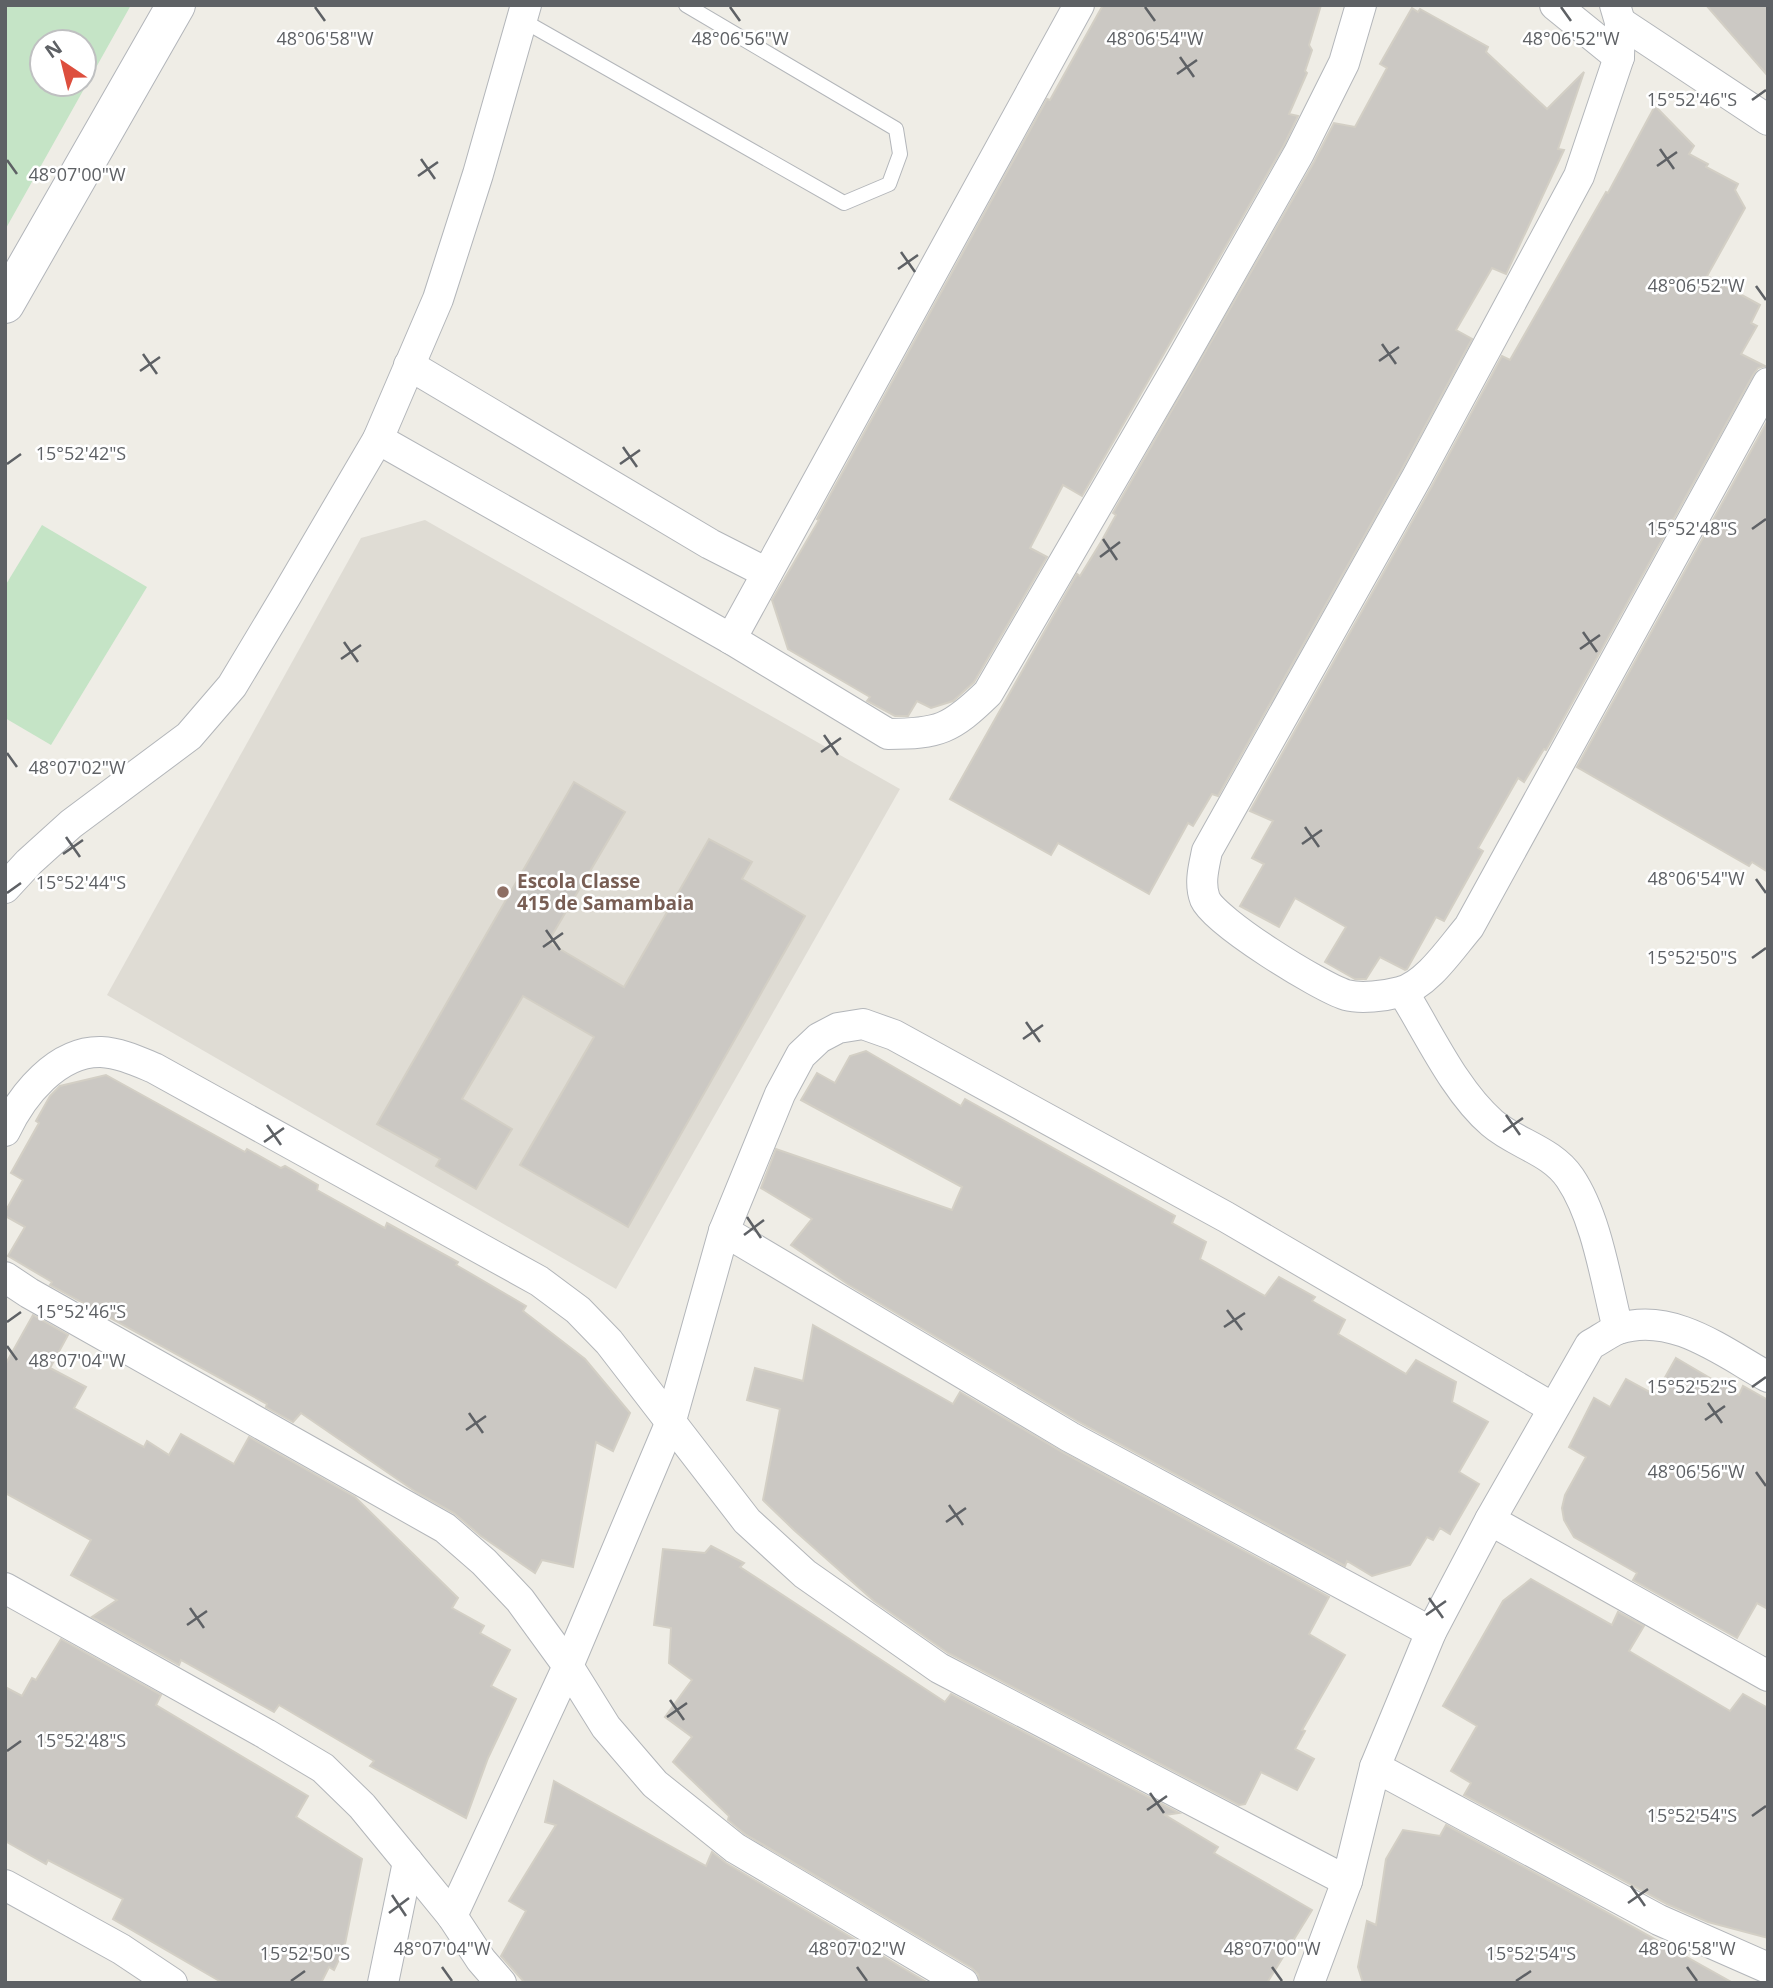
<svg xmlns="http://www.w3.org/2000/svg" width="1773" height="1988" font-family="'Open Sans',sans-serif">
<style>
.education{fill:#dfdcd4}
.green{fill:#c5e4c6;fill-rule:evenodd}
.building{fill:#cbc8c3;stroke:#d3cfc5;stroke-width:2}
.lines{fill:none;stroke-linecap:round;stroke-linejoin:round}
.service-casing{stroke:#b3b6ba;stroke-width:16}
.minor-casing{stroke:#b3b6ba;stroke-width:32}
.secondary-casing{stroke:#b2b5ba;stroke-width:40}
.service{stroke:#fff;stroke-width:14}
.minor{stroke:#fff;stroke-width:30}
.secondary{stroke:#fff;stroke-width:38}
.ticks{fill:none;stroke:#5e6165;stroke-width:2.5}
.education-dot{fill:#8d6e63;stroke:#fff;stroke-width:2.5}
.labels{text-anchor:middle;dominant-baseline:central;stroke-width:5;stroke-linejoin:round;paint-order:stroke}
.education-label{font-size:19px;font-weight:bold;fill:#785e54;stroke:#fff;text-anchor:start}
.ticks-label{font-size:18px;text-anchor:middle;fill:#5e6165;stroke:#fff;stroke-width:5;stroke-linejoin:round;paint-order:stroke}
</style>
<rect width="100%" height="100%" fill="#efede6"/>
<polygon class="education" points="425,520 900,789 616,1289 107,995 361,538"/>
<g class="green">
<path d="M 5,5 L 131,5 L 5,230 ZM 42,42 L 84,42 L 84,84 L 42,84 Z"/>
<polygon points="42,525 147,587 51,745 5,718 5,586"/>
</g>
<g class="building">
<polygon points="1103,5 1321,5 1309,45 1312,50 1305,71 1307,73 1289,114 1298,116 1284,145 1082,496 1063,485 1030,548 1047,557 974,682 953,701 931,708 917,701 908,716 895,716 867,701 870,697 788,649 772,600 819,520 817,519 1047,99 1050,100"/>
<polygon points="1706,5 1768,5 1768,76"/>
<polygon points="1412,8 1418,12 1420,9 1488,47 1486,52 1547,109 1584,72 1558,149 1564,150 1506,274 1492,268 1456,330 1472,339 1402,469 1218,796 1212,794 1193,826 1188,823 1149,894 1058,843 1051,855 950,799 1077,574 1080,576 1101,542 1116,515 1113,513 1314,162 1334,123 1355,127 1387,68 1380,64"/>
<polygon points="1655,106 1694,146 1689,154 1708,164 1706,167 1738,184 1735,190 1745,208 1707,276 1760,305 1751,323 1757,326 1741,354 1765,366 1758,368 1753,375 1546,750 1544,749 1524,782 1518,778 1478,848 1483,851 1444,921 1436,917 1407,969 1405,970 1380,957 1366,979 1355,979 1325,962 1346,927 1295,898 1279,927 1240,906 1264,864 1252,858 1273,821 1250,811 1432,486 1502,356 1510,360 1606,192 1608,193"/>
<polygon points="1768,420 1768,872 1752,862 1749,866 1577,767"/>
<polygon points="574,782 625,812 548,942 624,987 709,839 752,862 742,879 805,916 628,1227 520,1165 594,1037 523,996 462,1099 512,1129 476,1189 436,1166 440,1159 377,1124"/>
<polygon points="866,1051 961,1106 965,1099 1175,1216 1172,1223 1206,1242 1200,1259 1265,1296 1279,1277 1315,1297 1312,1301 1345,1320 1338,1334 1406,1374 1416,1360 1456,1382 1452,1402 1488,1422 1459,1472 1479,1484 1450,1534 1440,1528 1433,1540 1427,1537 1410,1565 1372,1576 1347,1561 1345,1566 1079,1422 849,1285 791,1245 812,1219 761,1188 776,1149 952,1210 962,1187 801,1100 817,1073 835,1083 850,1056"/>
<polygon points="106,1075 245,1152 247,1149 281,1168 285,1166 318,1185 317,1190 385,1228 387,1223 458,1262 456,1265 526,1306 523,1311 585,1359 630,1413 613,1451 596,1442 573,1567 542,1560 535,1573 481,1536 454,1513 416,1492 301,1413 293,1422 266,1407 267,1404 50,1285 52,1282 8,1256 25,1227 5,1216 5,1212 23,1180 11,1173 39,1123 36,1121 50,1096 60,1086"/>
<polygon points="33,1315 68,1335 50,1368 86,1387 74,1408 144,1447 147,1441 169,1455 181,1434 234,1464 249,1437 355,1497 458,1598 452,1608 484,1626 480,1633 510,1650 491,1686 516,1699 488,1758 466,1818 370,1766 374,1761 279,1705 274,1712 181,1660 179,1665 92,1617 117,1600 71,1575 91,1540 5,1493 5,1365"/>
<polygon points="813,1325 953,1404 960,1392 1062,1452 1329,1597 1309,1634 1345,1655 1302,1730 1305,1731 1295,1749 1314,1759 1297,1790 1261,1772 1245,1804 1239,1805 948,1653 874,1601 794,1530 763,1500 780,1409 747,1400 755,1368 803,1381"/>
<polygon points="1676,1358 1739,1395 1743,1386 1768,1400 1768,1609 1757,1603 1737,1638 1633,1580 1637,1573 1574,1537 1564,1520 1562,1508 1565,1495 1586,1457 1569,1447 1594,1398 1610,1407 1626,1379 1655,1395"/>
<polygon points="711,1546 744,1563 740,1567 945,1702 951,1694 1179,1813 1165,1815 1218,1847 1214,1853 1312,1910 1267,1983 980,1983 978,1974 972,1968 745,1834 728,1820 729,1816 673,1762 692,1737 665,1717 692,1680 669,1663 671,1628 654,1625 663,1549 705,1553"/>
<polygon points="1531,1579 1612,1625 1618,1612 1644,1626 1629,1651 1730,1711 1743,1694 1768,1708 1768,1938 1708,1922 1667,1904 1464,1795 1471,1783 1451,1771 1477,1726 1443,1706 1503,1601"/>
<polygon points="61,1639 161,1695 156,1705 308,1796 296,1817 362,1859 344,1949 334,1970 329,1967 321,1983 223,1983 113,1919 123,1899 48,1860 46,1864 5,1841 5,1687 22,1696 32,1678 36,1680"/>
<polygon points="554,1781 706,1866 712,1852 726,1863 928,1983 525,1983 501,1956 526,1911 509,1901 556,1825 545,1822"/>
<polygon points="1446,1825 1574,1894 1733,1983 1363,1983 1358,1967 1367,1921 1376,1925 1386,1859 1403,1830 1440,1836"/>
</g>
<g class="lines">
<g class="service-casing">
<polyline id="service" points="522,20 844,203 889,184 900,154 896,129 686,5"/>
</g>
<g class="minor-casing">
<g id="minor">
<polyline points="1555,5 1619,57"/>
<path d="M 1615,5 L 1620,22 L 1619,57 L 1579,176 L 1417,477 L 1207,851 C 1204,866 1199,883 1205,899 C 1215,922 1320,987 1346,995 C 1361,999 1385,996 1400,992 C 1427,985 1451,948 1469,927 L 1768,383"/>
<polyline points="1620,22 1768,120"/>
<polyline points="409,365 710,544 767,573"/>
<path d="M 378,439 L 731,639 L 888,734 C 939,734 951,729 988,693 L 1178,366 L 1299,153 L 1344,63 L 1361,5"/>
<polyline points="731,639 1079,5"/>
<polyline points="5,888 29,862 71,824 189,736 232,686 286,596 378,439 438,299 478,174 526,5"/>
<path d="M 1403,992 C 1429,1034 1455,1091 1492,1123 C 1516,1144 1551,1150 1570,1178 C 1597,1218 1606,1282 1618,1329"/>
<path d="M 5,1131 C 22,1095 57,1051 101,1052 C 120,1053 137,1061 154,1068 L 539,1281 L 578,1310 L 609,1342 L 747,1521 L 805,1574 L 939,1668 L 1347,1881"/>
<polyline points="724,1231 1070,1437 1431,1632"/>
<polyline points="5,1277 29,1293 445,1528 484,1562 520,1600 568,1666 606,1727 655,1784 735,1848 963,1983"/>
<polyline points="1490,1520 1768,1676"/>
<polyline points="5,1588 266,1734 323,1768 362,1806 408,1862 452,1916 481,1960 501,1983"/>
<polyline points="1375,1767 1659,1920 1768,1968"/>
<polyline points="5,1885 121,1949 172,1983"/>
<polyline points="452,1916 568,1666 670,1424 724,1231 780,1094 801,1055 819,1038 838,1028 863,1024 894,1035 1226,1217 1553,1408"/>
<polyline points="383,1983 408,1862"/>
<path d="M 1309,1983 L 1347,1881 L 1375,1767 L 1431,1632 L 1490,1520 L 1590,1345 C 1599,1340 1609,1333 1618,1329 C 1672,1311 1723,1352 1768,1377"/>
</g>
</g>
<g class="secondary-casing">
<polyline id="secondary" points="5,304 176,5"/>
</g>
<use href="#service" class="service"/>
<use href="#minor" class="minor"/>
<use href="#secondary" class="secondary"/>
</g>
<path class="ticks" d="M 315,7 L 325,21M 730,7 L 740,21M 1145,7 L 1155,21M 1561,7 L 1571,21M 1180,57 L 1194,77M 1177,74 L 1197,60M 1752,100 L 1766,90M 1660,149 L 1674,169M 421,159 L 435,179M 7,160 L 17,174M 1657,166 L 1677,152M 418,176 L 438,162M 901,252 L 915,272M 898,269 L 918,255M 1756,286 L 1766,300M 1382,344 L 1396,364M 143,354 L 157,374M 1379,361 L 1399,347M 140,371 L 160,357M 623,447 L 637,467M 7,464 L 21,454M 620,464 L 640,450M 1752,529 L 1766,519M 1103,539 L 1117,560M 1100,557 L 1120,542M 1583,632 L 1597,652M 344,642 L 358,662M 1580,649 L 1600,635M 341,659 L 361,645M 824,735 L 838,755M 821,752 L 841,738M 7,753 L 17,767M 1305,827 L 1319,847M 66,837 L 80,857M 1302,844 L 1322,830M 63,854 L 83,840M 1756,879 L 1766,893M 7,893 L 21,883M 546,930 L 560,950M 543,947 L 563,933M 1752,958 L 1766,948M 1026,1022 L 1040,1042M 1023,1039 L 1043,1025M 1506,1115 L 1520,1135M 267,1125 L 281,1145M 1503,1132 L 1523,1118M 264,1142 L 284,1128M 747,1217 L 761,1238M 744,1235 L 764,1220M 1227,1310 L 1242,1330M 7,1322 L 21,1312M 1224,1327 L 1245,1313M 7,1346 L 17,1360M 1752,1387 L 1766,1377M 1708,1403 L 1722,1423M 469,1413 L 483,1433M 1705,1420 L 1725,1406M 466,1430 L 486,1416M 1756,1472 L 1766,1486M 949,1505 L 963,1525M 946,1522 L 966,1508M 1429,1598 L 1443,1618M 190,1608 L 204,1628M 1426,1615 L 1446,1601M 187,1625 L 207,1611M 670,1700 L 684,1720M 667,1717 L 687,1703M 7,1751 L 21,1741M 1150,1793 L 1164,1813M 1147,1810 L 1167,1796M 1752,1816 L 1766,1806M 1631,1886 L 1645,1906M 392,1895 L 406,1916M 1628,1903 L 1648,1889M 389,1913 L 409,1898M 442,1967 L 452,1981M 857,1967 L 867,1981M 1272,1967 L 1282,1981M 1687,1967 L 1697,1981M 291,1981 L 305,1971M 1516,1981 L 1531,1971"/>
<circle class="education-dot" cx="503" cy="892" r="7"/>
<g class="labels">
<g class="education-label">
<text x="517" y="881">Escola Classe<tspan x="517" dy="22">415 de Samambaia</tspan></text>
</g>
</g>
<g class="ticks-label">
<text x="1571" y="45">48°06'52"W</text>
<text x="325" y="45">48°06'58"W</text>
<text x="740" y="45">48°06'56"W</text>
<text x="1155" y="45">48°06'54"W</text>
<text x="1692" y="106">15°52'46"S</text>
<text x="77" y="181">48°07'00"W</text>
<text x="1696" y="292">48°06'52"W</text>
<text x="81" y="460">15°52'42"S</text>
<text x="1692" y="535">15°52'48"S</text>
<text x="77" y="774">48°07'02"W</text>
<text x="1696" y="885">48°06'54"W</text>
<text x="81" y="889">15°52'44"S</text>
<text x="1692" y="964">15°52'50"S</text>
<text x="81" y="1318">15°52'46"S</text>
<text x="77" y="1367">48°07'04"W</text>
<text x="1692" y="1393">15°52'52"S</text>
<text x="1696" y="1478">48°06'56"W</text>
<text x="81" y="1747">15°52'48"S</text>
<text x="1692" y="1822">15°52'54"S</text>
<text x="442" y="1955">48°07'04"W</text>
<text x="857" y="1955">48°07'02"W</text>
<text x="1272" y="1955">48°07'00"W</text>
<text x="1687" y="1955">48°06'58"W</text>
<text x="305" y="1960">15°52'50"S</text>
<text x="1531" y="1960">15°52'54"S</text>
</g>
<rect width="1773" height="1988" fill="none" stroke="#5e6165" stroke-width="14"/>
<g transform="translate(63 63) rotate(325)"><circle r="33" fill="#ffffff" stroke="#bfc0c1" stroke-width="2"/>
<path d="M0-5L12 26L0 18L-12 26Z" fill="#dd4f3e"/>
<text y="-10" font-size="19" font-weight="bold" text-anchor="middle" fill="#5e6165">N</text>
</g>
</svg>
